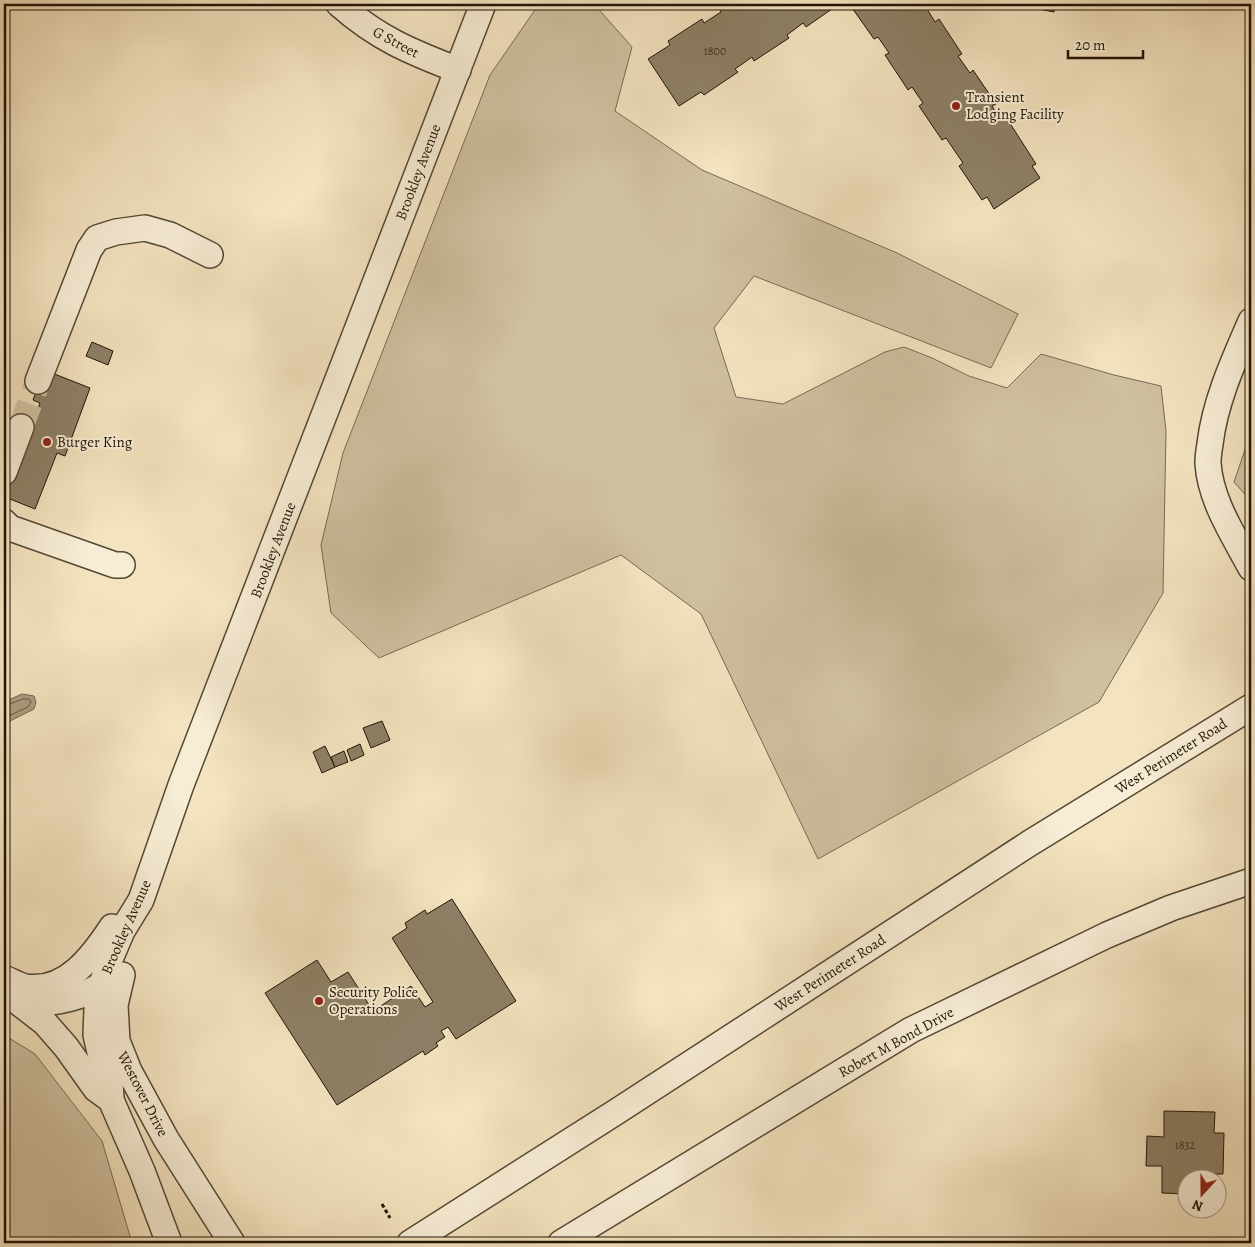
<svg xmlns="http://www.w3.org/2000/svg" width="1255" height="1247" font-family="Alegreya,serif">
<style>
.green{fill:#cfc0a0;stroke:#776a54}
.water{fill:#ab9d80;stroke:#736650}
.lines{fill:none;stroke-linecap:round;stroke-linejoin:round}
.shore{stroke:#655844;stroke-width:1}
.building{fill:#8d8067;stroke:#1f1407}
.minor-tunnel{stroke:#d3c4a3;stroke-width:25;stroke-dasharray:25 12;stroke-linecap:butt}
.minor-casing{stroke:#544835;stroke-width:28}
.path{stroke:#1f1407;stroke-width:3;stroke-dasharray:4 2.5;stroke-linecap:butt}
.minor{stroke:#f7edd5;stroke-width:25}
.poi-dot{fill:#8f2418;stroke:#f7edd5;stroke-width:2}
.labels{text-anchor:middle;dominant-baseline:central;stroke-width:4;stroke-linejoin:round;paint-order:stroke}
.number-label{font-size:12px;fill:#3a2f1f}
.street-label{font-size:15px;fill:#1f1407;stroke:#f7edd5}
.poi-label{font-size:15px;fill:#1f1407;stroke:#f7edd5;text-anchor:start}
</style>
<rect width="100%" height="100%" fill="#f3e3bf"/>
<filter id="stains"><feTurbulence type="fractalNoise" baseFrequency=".004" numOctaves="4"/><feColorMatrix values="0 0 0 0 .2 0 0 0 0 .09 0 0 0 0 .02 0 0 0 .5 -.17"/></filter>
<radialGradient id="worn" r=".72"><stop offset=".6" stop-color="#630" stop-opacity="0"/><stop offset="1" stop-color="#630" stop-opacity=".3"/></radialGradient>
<g class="green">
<polygon points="566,4 594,4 632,47 615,111 702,170 897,253 1018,314 991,368 754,276 714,328 736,397 783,404 885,352 904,347 932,358 969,376 1007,388 1041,354 1114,375 1161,386 1166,431 1163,593 1099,702 818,859 701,614 621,555 379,658 331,613 321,545 343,453 490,75 537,7"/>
<polygon points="1251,432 1251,501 1234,482"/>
<polygon points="4,1035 35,1054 102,1141 132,1243 4,1243"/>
</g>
<polygon class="water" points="22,694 34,696 36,702 34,709 4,724 4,702"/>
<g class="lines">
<polyline class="shore" points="4,706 23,699 29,699 31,702 28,707 4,718"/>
</g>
<g class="building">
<polygon points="722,4 839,4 806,27 803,23 787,35 789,38 754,61 752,57 735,69 738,72 704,95 701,92 679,106 648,59 670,45 668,41 702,19 704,23 721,12 718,6"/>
<polygon points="852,4 924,4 935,22 939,19 962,54 958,56 970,73 973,70 996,104 992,106 999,118 1004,114 1036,164 1032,166 1040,178 994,209 987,197 982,200 959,166 963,163 946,138 942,140 919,106 923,103 912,87 908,90 885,55 889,53 878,37 874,39 850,5"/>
<polygon points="1013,4 1055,4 1054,12"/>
<polygon points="92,342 113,351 108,365 86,356"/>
<polygon points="52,373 90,388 65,456 57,453 35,509 5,497 26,443 24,423 28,412 36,415 40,403 33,400 37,389 45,392"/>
<polygon points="382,721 390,740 371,748 363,728"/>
<polygon points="360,744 364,755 351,761 347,750"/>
<polygon points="325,746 335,767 322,773 313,752"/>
<polygon points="344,751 348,762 335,767 331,757"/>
<polygon points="452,899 516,1001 456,1039 448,1027 441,1031 445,1037 436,1043 438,1046 425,1055 423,1051 337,1105 265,993 317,960 331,982 348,972 373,1011 411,986 425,1007 433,1002 392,938 407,928 405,923 425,910 427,914"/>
<polygon points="1164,1111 1215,1112 1214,1133 1224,1133 1223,1174 1214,1174 1213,1180 1188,1180 1188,1194 1162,1193 1162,1166 1146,1166 1147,1136 1164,1137"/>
</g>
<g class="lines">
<polyline class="minor-tunnel" points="21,427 38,381"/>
<g class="minor-casing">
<g id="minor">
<path d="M 339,4 C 377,38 411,52 458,70"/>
<path d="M 1251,321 C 1234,360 1215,401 1210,444 C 1209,450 1208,457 1208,463 C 1210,500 1234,536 1251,568"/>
<polyline points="38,381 89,250 97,238 116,232 145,228 170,235 210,255"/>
<polyline points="4,472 21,427"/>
<polyline points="4,522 10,528 115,565 122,565"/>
<polyline points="122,975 115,1005 117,1041 129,1071 166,1139 232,1243"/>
<path d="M 4,978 C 11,981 19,986 26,987 C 66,993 93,956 112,927"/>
<polyline points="4,991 45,1023 66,1047 96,1089 111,1100 142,1171 169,1243"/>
<path d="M 22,1005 C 57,1003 82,999 112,979"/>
<polyline points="111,1100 110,1080 101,1057 96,1035 97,1009 101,987 110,959 122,931 141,900 181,785 483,4"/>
<polyline points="410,1243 616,1112 1030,843 1251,707"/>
<polyline points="561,1243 911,1030 1107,935 1171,908 1251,881"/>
</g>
</g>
<polyline class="path" points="382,1204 390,1218"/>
<use href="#minor" class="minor"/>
</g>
<g class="poi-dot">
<circle cx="956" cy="106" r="5"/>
<circle cx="47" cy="442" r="5"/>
<circle cx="319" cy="1001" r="5"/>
</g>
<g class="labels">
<g class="number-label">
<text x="715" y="51">1800</text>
<text x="1185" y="1145">1832</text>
</g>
<g class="street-label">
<text transform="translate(396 42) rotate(28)">G Street</text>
<text transform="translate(418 172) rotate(-69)">Brookley Avenue</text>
<text transform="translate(273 550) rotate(-69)">Brookley Avenue</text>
<text transform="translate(1171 756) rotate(-32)">West Perimeter Road</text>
<text transform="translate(126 927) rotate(-66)">Brookley Avenue</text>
<text transform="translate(830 973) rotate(-33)">West Perimeter Road</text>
<text transform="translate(896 1042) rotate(-29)">Robert M Bond Drive</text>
<text transform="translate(143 1094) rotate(63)">Westover Drive</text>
</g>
<g class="poi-label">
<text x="966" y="97">Transient<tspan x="966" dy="17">Lodging Facility</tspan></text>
<text x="57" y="442">Burger King</text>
<text x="329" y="992">Security Police<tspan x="329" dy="17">Operations</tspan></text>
</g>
</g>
<rect width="1255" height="1247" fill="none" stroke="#f3e3bf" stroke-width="20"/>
<rect x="5" y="5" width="1245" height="1237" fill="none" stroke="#1f1407" stroke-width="2.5"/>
<rect x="10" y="10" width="1235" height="1227" fill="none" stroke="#1f1407"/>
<g transform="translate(1202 1194) rotate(201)"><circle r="24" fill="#f7edd5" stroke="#a19683"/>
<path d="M0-4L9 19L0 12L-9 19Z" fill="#8f2418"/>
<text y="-8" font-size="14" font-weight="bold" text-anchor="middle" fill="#1f1407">N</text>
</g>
<path d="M1068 50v8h75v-8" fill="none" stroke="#1f1407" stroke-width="2.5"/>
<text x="1075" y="50" font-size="15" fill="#1f1407" stroke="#f7edd5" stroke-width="4" paint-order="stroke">20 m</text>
<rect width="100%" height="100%" filter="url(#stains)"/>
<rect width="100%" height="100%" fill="url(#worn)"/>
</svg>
